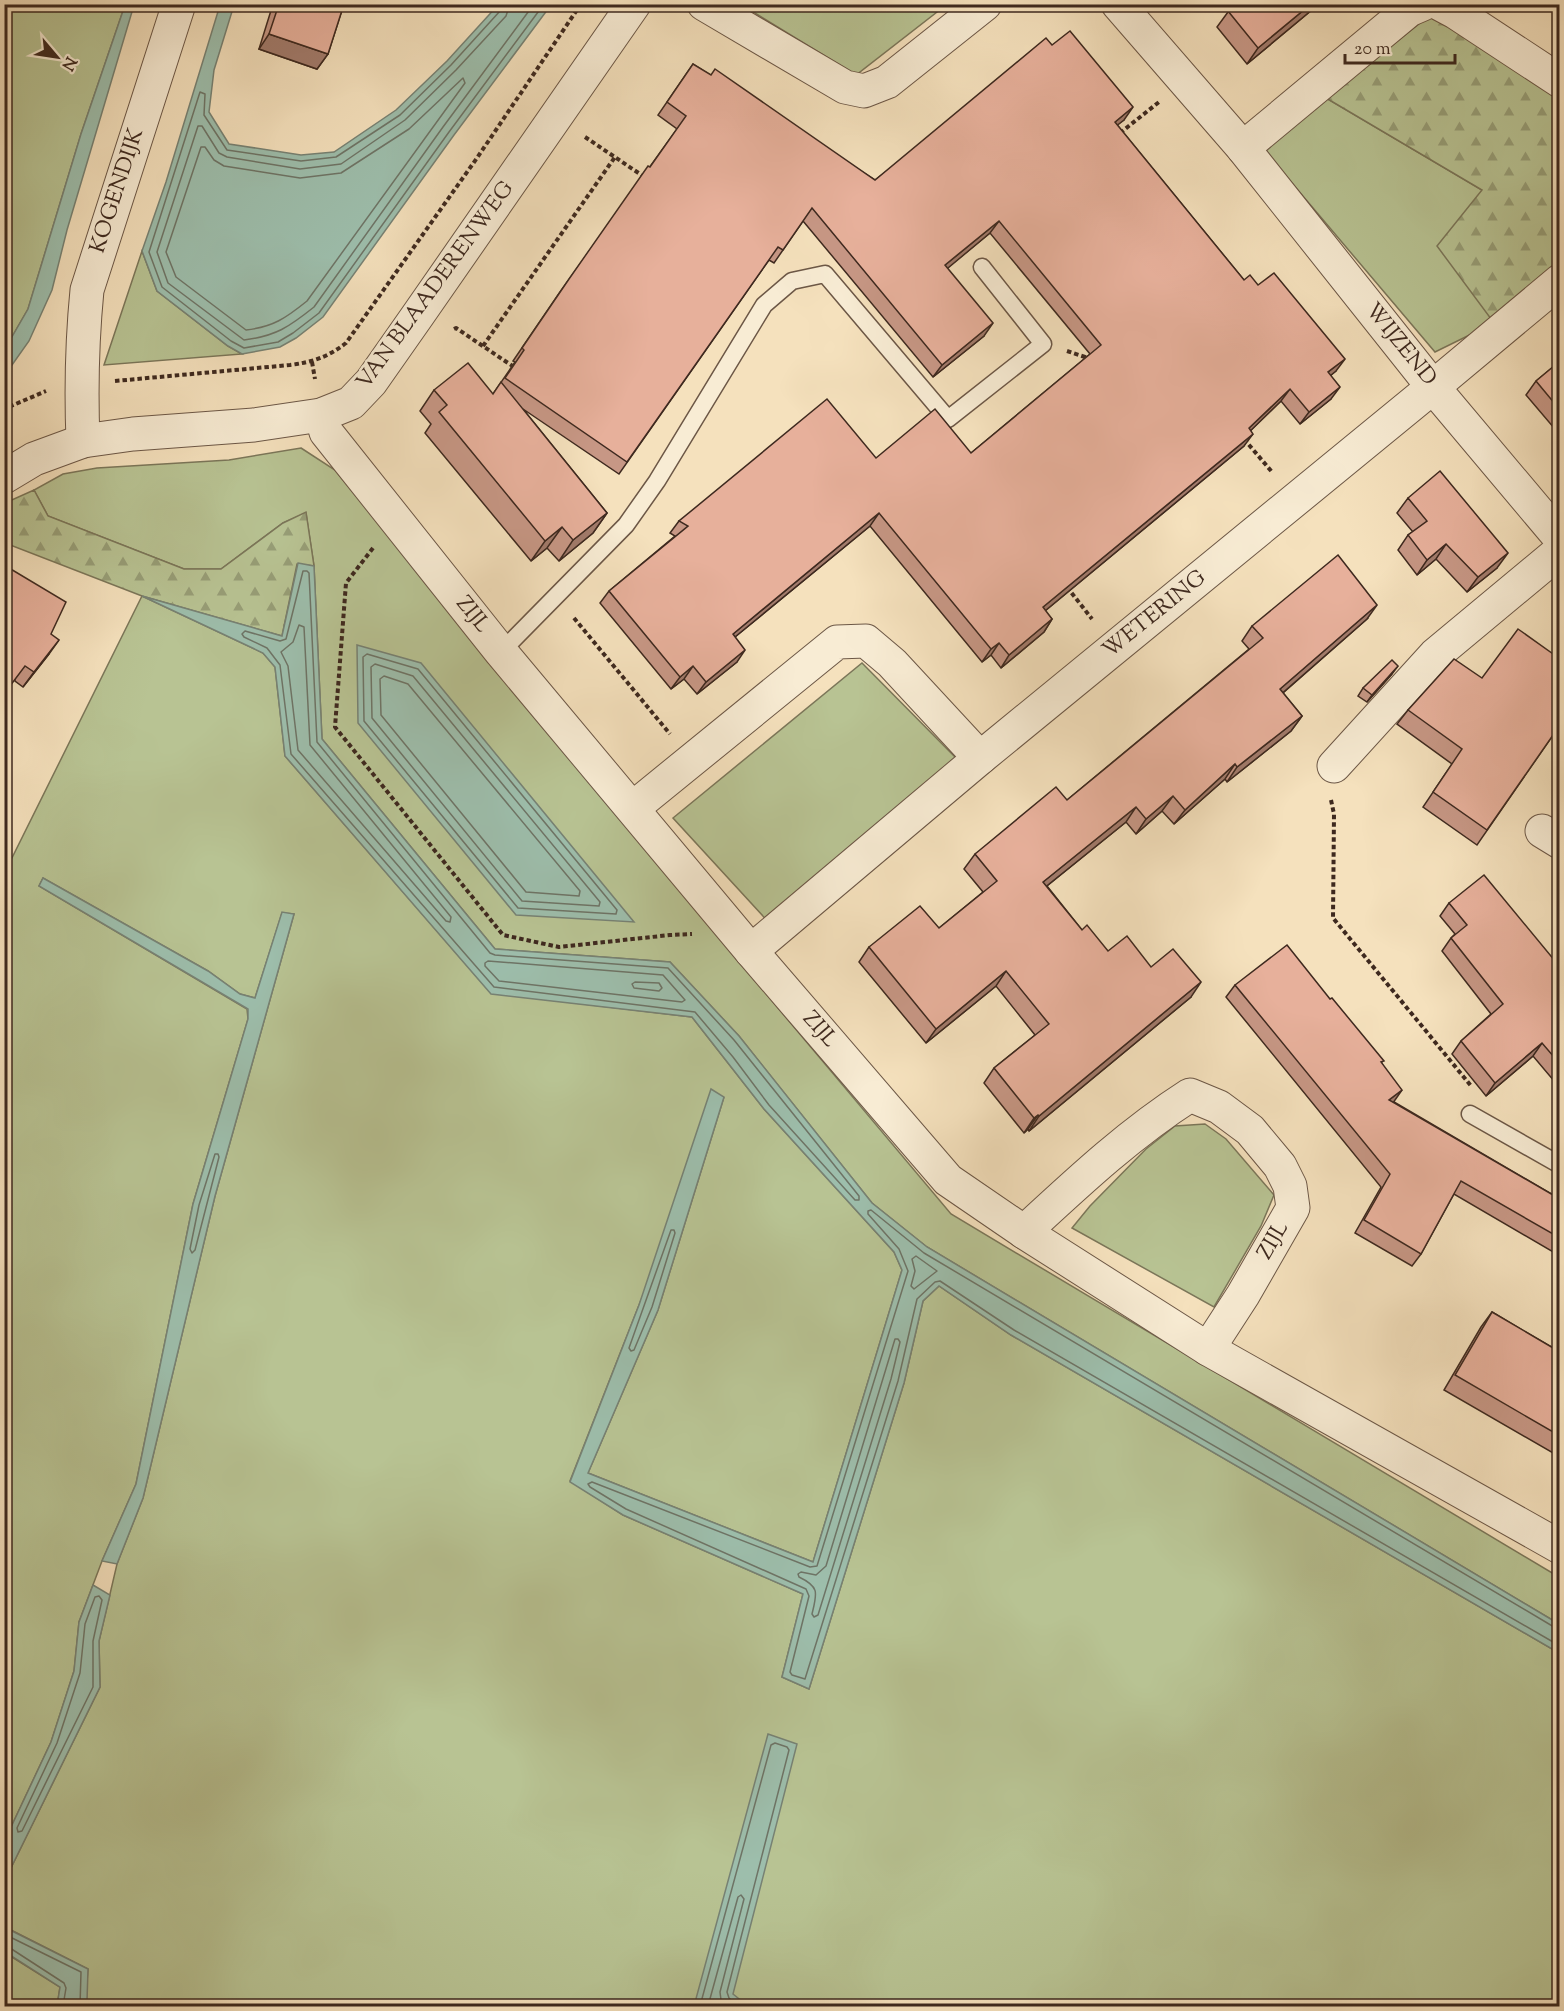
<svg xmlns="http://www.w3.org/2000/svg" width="1564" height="2011" font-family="'Sorts Mill Goudy',serif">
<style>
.green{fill:#b8c393;stroke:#7b7659;stroke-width:1.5}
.forest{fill:url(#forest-firs);stroke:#7b7659;stroke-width:1.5}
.water{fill:#9dbeac;stroke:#778274;stroke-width:1.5}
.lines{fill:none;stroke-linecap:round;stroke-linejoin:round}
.shore{stroke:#6e7466;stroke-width:1.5}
.service-casing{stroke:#6c5746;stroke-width:19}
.minor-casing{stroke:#6c5746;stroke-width:35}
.tertiary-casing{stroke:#6c5746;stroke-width:35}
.path{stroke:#3e291f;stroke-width:4;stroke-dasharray:4.5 3;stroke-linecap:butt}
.service{stroke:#f8ecd4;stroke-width:16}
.minor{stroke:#f8ecd4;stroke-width:33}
.tertiary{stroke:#f8ecd4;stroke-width:33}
.wall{fill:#c79785;stroke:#3e291f;stroke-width:1.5}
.shaded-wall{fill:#a27b6c;stroke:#3e291f;stroke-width:1.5}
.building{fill:#e7b09b;stroke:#3e291f;stroke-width:1.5}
.labels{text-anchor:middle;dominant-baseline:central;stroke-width:5;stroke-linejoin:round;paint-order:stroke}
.street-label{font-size:22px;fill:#3e291f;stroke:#f8ecd4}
</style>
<defs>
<pattern id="forest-firs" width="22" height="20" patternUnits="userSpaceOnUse" patternTransform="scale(1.5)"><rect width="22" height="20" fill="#b8c393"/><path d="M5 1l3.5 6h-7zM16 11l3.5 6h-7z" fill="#979e77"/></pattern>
</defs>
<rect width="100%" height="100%" fill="#f5e1bd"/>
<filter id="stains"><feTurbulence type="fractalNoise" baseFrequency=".00333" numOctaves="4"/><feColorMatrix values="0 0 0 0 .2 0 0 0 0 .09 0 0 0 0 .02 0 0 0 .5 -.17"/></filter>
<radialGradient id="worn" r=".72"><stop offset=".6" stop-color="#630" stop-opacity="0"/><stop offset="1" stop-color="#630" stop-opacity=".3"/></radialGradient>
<g class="green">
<polygon points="5,5 125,5 81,134 28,309 5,349"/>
<polygon points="742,5 946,5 856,75"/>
<polygon points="1326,98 1482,190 1494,323 1435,352 1263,149"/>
<polygon points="142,251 157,291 228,346 242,354 104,365"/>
<polygon points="301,448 335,470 736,958 951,1214 1559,1577 1559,1624 927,1247 872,1203 739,1036 670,962 495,949 322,739 314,566 306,513 283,523 221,569 184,569 48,516 34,490 63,474 97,468 229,460"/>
<polygon points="142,596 263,653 275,667 285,756 491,993 692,1017 764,1109 894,1252 902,1270 813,1562 588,1473 658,1310 724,1097 639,1305 570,1481 623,1515 803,1594 782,1677 809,1689 904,1383 923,1301 939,1286 1011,1335 1559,1653 1559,2006 85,2006 88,1969 5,1927 5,1880 100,1687 99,1641 117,1564 143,1498 215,1196 294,914 282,913 255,998 240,994 208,971 43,878 39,886 247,1009 248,1019 193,1204 136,1484 102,1561 79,1622 74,1671 51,1742 5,1840 5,872"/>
<polygon points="862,663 958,760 773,927 673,818"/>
<polygon points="1205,1124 1226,1139 1274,1195 1261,1226 1214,1307 1072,1228 1090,1206 1146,1149 1175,1126"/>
<polygon points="4,1952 60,1987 57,2006 5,2006"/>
</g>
<g class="forest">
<polygon points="1434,12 1559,97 1559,268 1494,323 1437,246 1482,190 1326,98"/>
<polygon points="34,490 48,516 184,569 221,569 283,523 306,512 314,566 297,564 282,636 142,596 5,543 5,503"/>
</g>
<g class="water">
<polygon points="125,5 134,5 67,230 52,290 29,341 12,365 5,372 5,349 28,309 81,134"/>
<polygon points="220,5 234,5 214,70 209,112 229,144 301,155 334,152 396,110 447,61 498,5 551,5 454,135 323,317 296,338 280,347 242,354 228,346 157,291 142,251 166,182"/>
<polygon points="298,563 314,566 322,739 495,949 670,962 739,1036 872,1203 927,1247 1559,1624 1559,1653 1011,1335 939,1286 923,1301 904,1383 809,1689 782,1677 803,1594 623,1515 570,1482 639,1305 711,1089 724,1097 658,1310 588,1473 813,1562 902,1270 894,1252 764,1109 692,1017 491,994 285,756 275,667 263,653 142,596 282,636"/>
<polygon points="357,645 421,663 634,922 516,915 358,723"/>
<polygon points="43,878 208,971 240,994 255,998 282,912 294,914 215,1196 143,1498 117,1564 102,1561 136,1484 193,1204 248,1019 248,1009 39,886"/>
<polygon points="93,1585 110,1595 99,1641 100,1687 5,1880 5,1840 51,1742 74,1671 79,1622"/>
<polygon points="768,1734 797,1744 733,1994 748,2006 694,2006"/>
<polygon points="4,1927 88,1969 87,2001 86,2006 57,2006 60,1987 5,1952"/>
</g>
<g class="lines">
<g class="shore">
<polyline points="502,4 500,11 451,65 400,115 336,157 301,161 227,150 204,115 205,94 200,92 149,252 162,287 231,341 244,348 278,342 293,333 319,313 449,132 544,4"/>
<path d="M 510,4 L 506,16 L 456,70 L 405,120 L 341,164 L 300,169 L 227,157 L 219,153 L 202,126 L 198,126 L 157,252 L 168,283 L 244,340 C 276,336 289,327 314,307 L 443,127 L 534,4"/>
<path d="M 463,78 L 465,83 L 307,301 C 286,318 273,327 246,330 L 176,277 L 166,252 L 201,147 L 205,147 L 214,160 L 224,166 L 300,178 L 341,173 L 409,129 Z"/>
<polygon points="303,571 307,571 309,573 317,742 490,953 495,955 668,968 734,1040 859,1196 859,1200 855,1200 769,1105 733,1057 695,1012 494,987 291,754 280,665 267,648 244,637 242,634 245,631 280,641 286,639"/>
<polygon points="299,625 304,627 310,745 451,917 450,922 446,921 298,750 288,666 281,652 293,642"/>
<polygon points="367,654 418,669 617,910 616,914 518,908 364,721 363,657"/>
<polygon points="375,664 413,676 600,902 599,906 522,901 372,718 371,667"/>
<polygon points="384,676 408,684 580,891 579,896 526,892 381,715 380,679"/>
<polygon points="488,961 663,975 685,1000 682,1002 499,981 485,966 485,963"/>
<polygon points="635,982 659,983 662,988 659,991 634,988 632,984"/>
<polygon points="215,1154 218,1154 219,1157 195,1250 192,1253 190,1249 199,1205"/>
<polygon points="671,1230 674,1230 675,1233 652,1307 634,1350 631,1351 629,1348"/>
<polygon points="916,1256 937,1271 914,1289 911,1286 915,1271 912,1259"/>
<path d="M 895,1339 L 898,1339 L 900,1342 L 891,1379 L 818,1615 L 814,1617 L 812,1614 C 817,1593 820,1587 799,1577 L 798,1574 L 801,1572 L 816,1575 L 826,1566 Z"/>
<polygon points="99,1596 102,1600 93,1641 93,1687 22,1831 18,1832 17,1828 57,1743 80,1673 85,1624 95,1597"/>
<polyline points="1560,1628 1554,1627 924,1253 871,1210 868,1211 868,1214 899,1249 908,1271 817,1566 810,1567 592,1482 588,1484 590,1487 626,1509 806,1589 809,1596 790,1672 792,1675 805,1679 898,1381 917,1299 935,1282 940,1281 1014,1330 1560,1646"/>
<polyline points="4,1934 81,1972 80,2006"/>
<polyline points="4,1947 10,1948 64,1983 66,1988 63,2006"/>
<polyline points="700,2006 771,1745 775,1743 787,1747 789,1750 727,1992 729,1998 738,2006"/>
<polyline points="708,2006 738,1897 741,1895 744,1899 720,1992 721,2000 727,2006"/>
</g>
<g class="service-casing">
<g id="service">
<polyline points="501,652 626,525 657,481 764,305 792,281 825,274 948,419 1043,344 982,267"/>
<polyline points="1470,1114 1560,1165"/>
</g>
</g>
<g class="minor-casing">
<g id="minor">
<polyline points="704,4 845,87 864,91 887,82 985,4"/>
<polyline points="1118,4 1243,148 1433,387 1560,538"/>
<polyline points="1440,4 1455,12 1560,81"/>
<polyline points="1243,148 1409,10 1423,4"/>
<polyline points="321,415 326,432 501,652 751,951 948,1180 1024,1232 1208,1349 1560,1547"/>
<path d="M 83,441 C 81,390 82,341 87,290 L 179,4"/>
<polyline points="1334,766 1435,655 1560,551"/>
<polyline points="633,808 837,642 866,641 892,663 980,758"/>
<polyline points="1542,831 1560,842"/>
<polyline points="751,951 980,758 1433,387 1560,281"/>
<path d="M 1024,1232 C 1077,1183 1129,1134 1190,1095 L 1219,1107 L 1250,1130 L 1280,1166 L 1290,1186 L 1293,1208 L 1243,1295 L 1208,1349"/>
</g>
</g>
<g class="tertiary-casing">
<polyline id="tertiary" points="4,477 34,459 83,441 133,434 254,425 321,415 351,403 371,382 418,315 634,4"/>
</g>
<g class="path">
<polyline points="1120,133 1159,102"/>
<polyline points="585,137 646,178"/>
<polyline points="454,329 456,328 514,367"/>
<polyline points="483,346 615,157"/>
<polyline points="1067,351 1085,357 1088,360"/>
<polyline points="312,362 315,379"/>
<path d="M 115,381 L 290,365 C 313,362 328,357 346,343 L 477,158 L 581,4"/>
<polyline points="4,412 11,406 46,391"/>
<polyline points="1244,439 1272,472"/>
<polyline points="373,548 346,583 335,727 503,935 559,947 670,935 692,934"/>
<polyline points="1067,587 1092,619"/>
<polyline points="574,618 670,734"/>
<polyline points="1331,800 1334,814 1333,918 1472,1087"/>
</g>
<use href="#service" class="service"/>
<use href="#minor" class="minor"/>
<use href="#tertiary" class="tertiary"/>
</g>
<g class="wall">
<polygon points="273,4 344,4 328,54 317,69 259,49"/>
<polygon points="421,4 433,4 430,9"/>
<polygon points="1222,4 1319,4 1247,64 1217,27 1228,12"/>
<polygon points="1551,4 1560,4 1560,11"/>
<polygon points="1052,45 1124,120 1117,125 1244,280 1258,285 1336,371 1331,375 1331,399 1300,424 1281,401 1251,430 1244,446 1045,611 1052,619 1044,632 1001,668 991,655 982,662 870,526 735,637 737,662 697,694 684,679 671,689 600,603 609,591 675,536 670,533 679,521 876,458 971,453 1090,354 990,233 947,268 984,336 933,377 803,221 774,263 769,260 619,474 523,409 607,513 593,533 559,561 547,548 531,561 425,433 431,424 420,411 434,390 493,394 515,362 513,361 560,292 677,129 658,115 693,64 875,180"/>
<polygon points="1560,361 1560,435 1526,395 1536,381"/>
<polygon points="1408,498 1497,568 1467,592 1436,559 1417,575 1398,550 1408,535 1413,532 1397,513"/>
<polygon points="4,565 51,634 49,654 23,687 15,681"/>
<polygon points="1367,619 1283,693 1302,716 1291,731 1227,782 1225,779 1174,824 1162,811 1136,834 1126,822 1047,886 1082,930 1108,951 1151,967 1191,997 1029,1131 1028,1129 1024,1133 984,1083 994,1068 1035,1035 996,986 926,1043 859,962 869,947 939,928 983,892 964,869 975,854 1067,800 1249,649 1242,641 1252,626"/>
<polygon points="1392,674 1367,702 1358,696 1363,688"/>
<polygon points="1408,710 1560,725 1477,845 1423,807 1452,764 1397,724"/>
<polygon points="1449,903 1560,967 1560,1088 1533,1056 1486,1096 1452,1054 1461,1041 1491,1014 1442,951 1451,938 1455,934 1440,916"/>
<polygon points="1235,985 1382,1063 1394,1102 1560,1199 1560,1256 1454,1194 1421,1254 1412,1266 1355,1233 1381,1187 1226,997"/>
<polygon points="1492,1312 1560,1352 1560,1457 1444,1390 1481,1327"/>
</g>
<g class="shaded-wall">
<polygon points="1311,4 1319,4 1247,64 1258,48"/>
<polygon points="269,34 328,54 317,69 259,49"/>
<polygon points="1133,107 1124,120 1106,134 1115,122"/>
<polygon points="999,221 990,233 936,278 945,265"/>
<polygon points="993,323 984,336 933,377 942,365"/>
<polygon points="1345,359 1336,371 1319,385 1328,372"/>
<polygon points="1340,387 1331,399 1300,424 1309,412"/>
<polygon points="1290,389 1281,401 1240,441 1249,428"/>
<polygon points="1253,434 1244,446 1034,620 1043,607"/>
<polygon points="607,513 593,533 559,561 573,540"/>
<polygon points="879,513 870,526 724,646 733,634"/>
<polygon points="562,527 547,548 531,561 545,541"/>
<polygon points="1446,544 1436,559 1417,575 1427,560"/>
<polygon points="1508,553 1497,568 1467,592 1478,577"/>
<polygon points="1377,605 1367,619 1270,704 1280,689"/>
<polygon points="1052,619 1044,632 1001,668 1009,655"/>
<polygon points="59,640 49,654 23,687 34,672"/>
<polygon points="999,643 991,655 982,662 991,649"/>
<polygon points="745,650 737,662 697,694 706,682"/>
<polygon points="693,666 684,679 671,689 680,677"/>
<polygon points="1398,666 1392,674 1367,702 1372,695"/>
<polygon points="1302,716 1291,731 1227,782 1237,767"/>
<polygon points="1235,764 1225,779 1174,824 1185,810"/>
<polygon points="1173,796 1162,811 1136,834 1146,819"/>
<polygon points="1136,807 1126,822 1033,897 1043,882"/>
<polygon points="1006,971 996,986 926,1043 936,1029"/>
<polygon points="1201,982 1191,997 1029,1131 1039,1116"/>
<polygon points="1542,1043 1533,1056 1486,1096 1495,1083"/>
<polygon points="1402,1090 1393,1103 1389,1100"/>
<polygon points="1038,1115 1028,1129 1024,1133 1034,1118"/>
</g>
<g class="building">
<polygon points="279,4 344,4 328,54 269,34"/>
<polygon points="1236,4 1311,4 1258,48 1228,11"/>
<polygon points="1070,31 1133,107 1115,122 1244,280 1250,275 1258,285 1274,273 1345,359 1328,372 1340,387 1309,412 1290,389 1249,428 1253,434 1043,607 1052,619 1009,655 999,643 991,649 879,513 733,634 745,650 706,682 693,666 680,677 609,591 688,526 679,521 827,399 876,458 935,409 971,453 1101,345 999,221 945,265 993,323 942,365 812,208 783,250 778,247 627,462 505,378 524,350 522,348 569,279 648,166 650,167 686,116 667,102 693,64 711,75 715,69 875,180 1046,38 1052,45"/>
<polygon points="1560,361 1560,410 1536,381"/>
<polygon points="468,363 493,394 501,382 607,513 573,540 562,527 545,541 439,412 447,405 434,390"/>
<polygon points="1440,471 1508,553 1478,577 1446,544 1427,560 1408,535 1427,521 1408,498"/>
<polygon points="1338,555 1377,605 1280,689 1302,716 1237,767 1235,764 1185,810 1173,796 1146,819 1136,807 1043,882 1082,930 1087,925 1108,951 1127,936 1151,967 1173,949 1201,982 1039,1116 1038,1115 1034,1118 994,1068 1049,1024 1006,971 936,1029 869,947 920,906 939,928 997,881 975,854 1056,787 1067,800 1112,763 1263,638 1252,626"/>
<polygon points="4,565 66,602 51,634 59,640 34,672 25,666 4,694"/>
<polygon points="1518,629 1556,656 1560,650 1560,725 1487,830 1433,792 1462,749 1408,710 1454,659 1482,678"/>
<polygon points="1392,660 1398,666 1372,695 1363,688"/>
<polygon points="1484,875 1560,967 1560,1064 1542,1043 1495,1083 1461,1041 1503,1004 1451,938 1467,925 1449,903"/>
<polygon points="1287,945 1330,999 1332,998 1384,1061 1381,1062 1402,1090 1389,1100 1560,1199 1560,1238 1461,1181 1421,1254 1364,1220 1390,1174 1235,985"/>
<polygon points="1492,1312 1560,1352 1560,1436 1455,1375"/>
</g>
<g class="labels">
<g class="street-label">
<text transform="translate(118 191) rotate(-72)">KOGENDIJK</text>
<text transform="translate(436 286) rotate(-54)">VAN BLAADERENWEG</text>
<text transform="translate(1400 345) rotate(51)">WIJZEND</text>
<text transform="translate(472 615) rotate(51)">ZIJL</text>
<text transform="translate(1155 615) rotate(-39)">WETERING</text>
<text transform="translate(819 1030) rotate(49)">ZIJL</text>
<text transform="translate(1274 1241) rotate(-60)">ZIJL</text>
</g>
</g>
<rect width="1564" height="2011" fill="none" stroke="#f5e1bd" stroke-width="24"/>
<rect x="6" y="6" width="1552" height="1999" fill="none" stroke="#3e291f" stroke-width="3"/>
<rect x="12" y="12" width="1540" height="1987" fill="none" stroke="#3e291f" stroke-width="1.5"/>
<g transform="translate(57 57) rotate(119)" stroke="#f8ecd4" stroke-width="4.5" paint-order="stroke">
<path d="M0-4.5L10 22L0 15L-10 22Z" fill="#3e291f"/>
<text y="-9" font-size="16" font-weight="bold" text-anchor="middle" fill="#3e291f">N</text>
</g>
<path d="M1345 54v9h110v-9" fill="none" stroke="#3e291f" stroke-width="3"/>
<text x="1354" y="54" font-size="18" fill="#3e291f" stroke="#f8ecd4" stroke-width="4.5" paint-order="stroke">20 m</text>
<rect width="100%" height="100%" filter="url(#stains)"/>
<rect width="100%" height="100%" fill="url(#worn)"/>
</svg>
